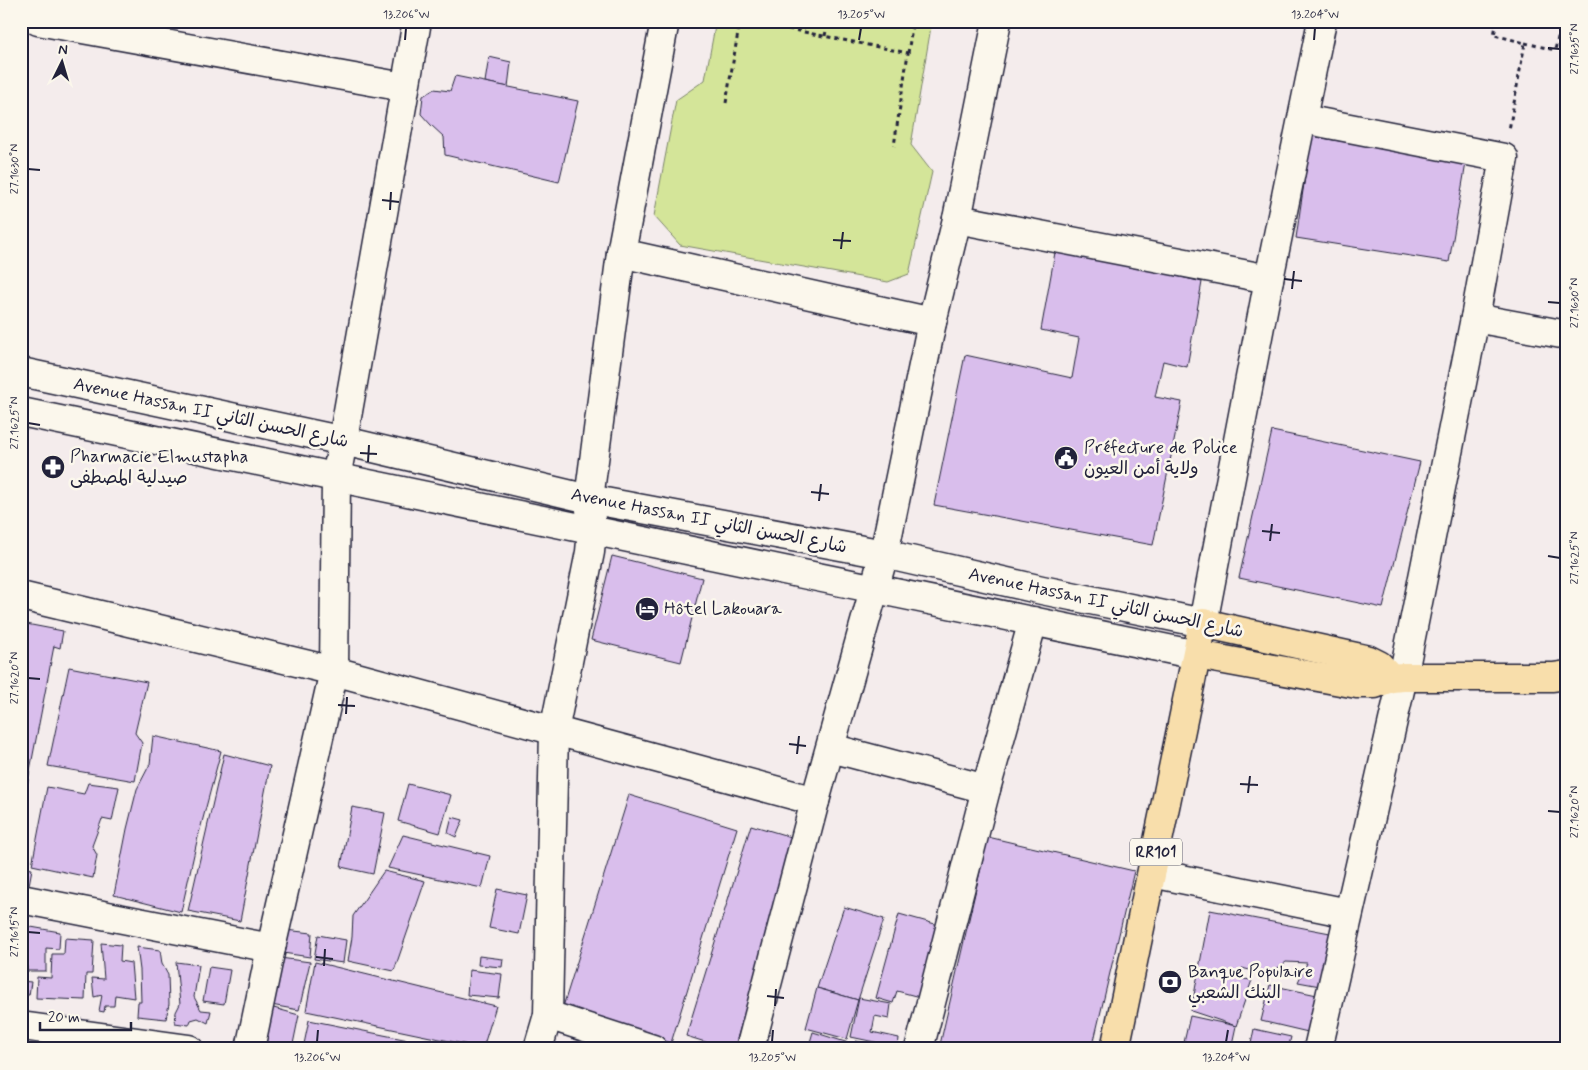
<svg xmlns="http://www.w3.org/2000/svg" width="1588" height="1070" font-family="Mynerve,'Playpen Sans Arabic',sans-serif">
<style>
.green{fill:#d4e599;stroke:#7b846a}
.building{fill:#d9beec;stroke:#22223b}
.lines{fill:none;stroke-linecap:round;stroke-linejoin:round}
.minor-casing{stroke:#22223b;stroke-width:31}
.major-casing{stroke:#22223b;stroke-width:31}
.path{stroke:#22223b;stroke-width:3;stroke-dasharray:4 4;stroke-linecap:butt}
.minor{stroke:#fbf7ec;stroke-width:28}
.major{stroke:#f8deab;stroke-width:28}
.ticks{fill:none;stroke:#22223b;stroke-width:2}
.labels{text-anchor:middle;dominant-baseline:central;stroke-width:5;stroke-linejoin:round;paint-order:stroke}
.shield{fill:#fbf7ec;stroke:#636270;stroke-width:1}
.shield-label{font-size:16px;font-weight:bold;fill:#22223b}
.street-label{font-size:18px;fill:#22223b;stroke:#fbf7ec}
.poi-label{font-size:18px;fill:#22223b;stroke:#fbf7ec;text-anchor:start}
.neatline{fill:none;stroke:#22223b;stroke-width:2}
.ticks-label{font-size:12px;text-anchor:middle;fill:#22223b}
</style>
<rect width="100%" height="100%" fill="#f4ecec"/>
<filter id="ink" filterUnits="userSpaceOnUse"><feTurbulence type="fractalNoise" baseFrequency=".02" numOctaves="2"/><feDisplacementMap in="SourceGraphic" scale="10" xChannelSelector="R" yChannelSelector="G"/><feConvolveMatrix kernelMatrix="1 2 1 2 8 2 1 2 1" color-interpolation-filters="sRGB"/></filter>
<g filter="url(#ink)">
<polygon class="green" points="716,21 932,21 911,145 932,172 909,274 888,282 680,245 654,216 676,100 705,80"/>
<g class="building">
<polygon points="489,57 511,62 508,87 485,82"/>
<polygon points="455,76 578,101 559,182 445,155 444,137 431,125 421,114 423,96 434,89 450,91"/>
<polygon points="1311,136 1466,163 1449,262 1296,238"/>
<polygon points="1056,247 1202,282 1187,367 1163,361 1155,397 1182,402 1153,545 934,505 965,355 1072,378 1079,338 1041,330"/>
<polygon points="1272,431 1420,462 1383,608 1239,578"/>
<polygon points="612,556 702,578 681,662 591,640"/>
<polygon points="21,623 63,631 60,648 54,646 21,817"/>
<polygon points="69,667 147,682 135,733 142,743 135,781 48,766"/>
<polygon points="153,736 221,751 197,841 181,912 114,895 127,829 137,789 150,764"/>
<polygon points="224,754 270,766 240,921 188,911"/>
<polygon points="88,783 119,787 112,821 102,819 92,846 97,855 93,878 32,865 47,787 84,794"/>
<polygon points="408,784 451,795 440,833 398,821"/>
<polygon points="629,795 737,828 671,1043 562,1010"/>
<polygon points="352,807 385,813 373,874 341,867"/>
<polygon points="452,817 463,820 456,837 448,833"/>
<polygon points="751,825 798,839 734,1049 728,1049 686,1036"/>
<polygon points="403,835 490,856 482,888 388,868"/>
<polygon points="988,837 1134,871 1092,1049 939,1049"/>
<polygon points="21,855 22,867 32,869 28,890 21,888"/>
<polygon points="384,871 425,881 394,971 348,961 352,937 353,916"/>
<polygon points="497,889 527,895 519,934 489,928"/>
<polygon points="844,907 884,919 858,1000 817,988"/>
<polygon points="1210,910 1330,933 1320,986 1298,982 1307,963 1286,962 1268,975 1242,968 1243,979 1252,980 1236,1026 1191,1011"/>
<polygon points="899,914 946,927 927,999 897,991 893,1003 876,998"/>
<polygon points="25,926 60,932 59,949 46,948 46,971 27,971"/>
<polygon points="285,930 312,933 310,957 283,953"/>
<polygon points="318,935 346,940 343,963 314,959"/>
<polygon points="65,938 94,940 92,974 86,974 85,1000 36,998 37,977 51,978 52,954 64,954"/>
<polygon points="101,943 121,945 120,961 131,963 134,998 115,995 114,1006 105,1006 104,1012 99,1011 102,995 94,997 92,978 104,979"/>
<polygon points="137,947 160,950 162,964 168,975 169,1004 166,1019 137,1016 138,1002 141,1002 140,970"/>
<polygon points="479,956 503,959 502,967 478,965"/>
<polygon points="280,958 310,962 299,1010 271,1005"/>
<polygon points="176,962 199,965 194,997 201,1010 211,1011 208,1023 198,1018 191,1020 189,1025 175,1023 176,1012 180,1004"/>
<polygon points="315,962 496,1006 483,1048 306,1011"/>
<polygon points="209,967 230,970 224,1004 203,1001"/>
<polygon points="469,970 502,974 499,998 467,995"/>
<polygon points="21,981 31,982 29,995 21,995"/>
<polygon points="1270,985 1317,995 1308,1032 1261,1021"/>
<polygon points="817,988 858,1000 847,1039 806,1028"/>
<polygon points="859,998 891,1004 889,1019 875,1016 872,1032 899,1038 898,1047 851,1037"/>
<polygon points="270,1007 299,1015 292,1049 261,1049"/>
<polygon points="1190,1016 1236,1026 1231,1049 1186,1049 1183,1047"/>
<polygon points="309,1020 453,1049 303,1049"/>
<polygon points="1254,1029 1291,1037 1288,1049 1250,1049"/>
<polygon points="813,1032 852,1044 850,1049 808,1049"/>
<polygon points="856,1041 885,1049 855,1049"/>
</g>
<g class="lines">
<g class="minor-casing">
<g id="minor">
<polyline points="38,21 404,87"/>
<polyline points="1303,119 1504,158 1475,318 1403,677 1318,1049"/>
<polyline points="957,219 1269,279"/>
<polyline points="621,253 932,322"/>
<polyline points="1475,318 1567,335"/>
<polyline points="21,372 344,441 589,499 884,554 1042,590 1203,623 1269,279 1322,21"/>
<path d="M 21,412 C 413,495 805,574 1197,655"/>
<polyline points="21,596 334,671 815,801"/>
<polyline points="831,748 986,789 1033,621"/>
<polyline points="1152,873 1348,913"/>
<polyline points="21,899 271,948 334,671 336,479 417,21"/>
<polyline points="548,1015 653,1049"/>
<polyline points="21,1026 189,1049"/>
<polyline points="250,1049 271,948"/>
<polyline points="538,1049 548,1015 554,731 590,552 592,530 589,499 621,253 665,21"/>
<polyline points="750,1049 815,801 884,554 932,322 957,219 997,21"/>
<polyline points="919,1049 986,789"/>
</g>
</g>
<g class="major-casing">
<g id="major">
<polyline points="1197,655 1357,684 1375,684 1391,678 1403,677 1553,677 1567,675"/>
<polyline points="1115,1049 1203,623 1369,660 1379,665 1391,678"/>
</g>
</g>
<g class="path">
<polyline points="749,21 908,53 894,146"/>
<polyline points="1497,21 1494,35 1525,43 1509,130"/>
<polyline points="825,36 828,21"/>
<polyline points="1525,43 1555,50 1562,21"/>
<polyline points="908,53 913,21"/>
<polyline points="726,103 740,21"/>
</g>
<use href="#minor" class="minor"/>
<use href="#major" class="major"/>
</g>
</g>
<path class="ticks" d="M 405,40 L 406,28M 859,40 L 861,28M 1314,40 L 1315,28M 1548,48 L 1560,49M 28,169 L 40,170M 382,200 L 399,202M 390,210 L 391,192M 833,240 L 851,241M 841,249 L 843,232M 1284,279 L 1302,281M 1292,289 L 1294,271M 1548,302 L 1560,303M 28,423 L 40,425M 360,453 L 377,454M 368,462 L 369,445M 811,492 L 829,494M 819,501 L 821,484M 1262,531 L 1280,533M 1270,541 L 1272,524M 1548,556 L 1560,558M 28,678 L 40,679M 338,705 L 355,706M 346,714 L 347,697M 789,744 L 806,746M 797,754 L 799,736M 1240,784 L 1258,785M 1248,793 L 1250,776M 1548,811 L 1560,812M 28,932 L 40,933M 316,957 L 333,959M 324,966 L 325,949M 767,996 L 784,998M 775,1006 L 776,989M 317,1042 L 318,1030M 772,1042 L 773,1030M 1226,1042 L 1228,1030"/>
<defs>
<g id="civic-disc" transform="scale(1.25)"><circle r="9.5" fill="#22223b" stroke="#fbf7ec"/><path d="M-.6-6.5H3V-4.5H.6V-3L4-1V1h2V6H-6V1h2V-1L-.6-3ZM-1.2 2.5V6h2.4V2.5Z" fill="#fff"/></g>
<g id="pharmacy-disc" transform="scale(1.25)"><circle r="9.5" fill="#22223b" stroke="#fbf7ec"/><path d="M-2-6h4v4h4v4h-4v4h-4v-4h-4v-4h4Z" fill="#fff"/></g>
<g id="hotel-disc" transform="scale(1.25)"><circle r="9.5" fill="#22223b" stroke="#fbf7ec"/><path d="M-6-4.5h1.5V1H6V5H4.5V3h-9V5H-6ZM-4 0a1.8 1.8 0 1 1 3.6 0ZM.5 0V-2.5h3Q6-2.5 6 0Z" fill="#fff"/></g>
<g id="bank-disc" transform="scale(1.25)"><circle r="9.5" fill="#22223b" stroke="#fbf7ec"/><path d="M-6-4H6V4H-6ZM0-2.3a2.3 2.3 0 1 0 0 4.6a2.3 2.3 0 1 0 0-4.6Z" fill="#fff"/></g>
</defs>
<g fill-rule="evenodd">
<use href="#civic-disc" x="1066" y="458"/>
<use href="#pharmacy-disc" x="53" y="467"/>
<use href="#hotel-disc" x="647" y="609"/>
<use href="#bank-disc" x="1170" y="982"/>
</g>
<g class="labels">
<rect class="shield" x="1130" y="838.5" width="52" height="27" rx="4"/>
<g class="shield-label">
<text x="1156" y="852">RR101</text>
</g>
<g class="street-label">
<text transform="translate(211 413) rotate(12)">Avenue Hassan II شارع الحسن الثاني</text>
<text transform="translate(709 521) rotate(11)">Avenue Hassan II شارع الحسن الثاني</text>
<text transform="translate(1106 603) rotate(12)">Avenue Hassan II شارع الحسن الثاني</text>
</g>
<g class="poi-label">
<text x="1084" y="448">Préfecture de Police<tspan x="1084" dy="21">ولاية أمن العيون</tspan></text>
<text x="70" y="457">Pharmacie Elmustapha<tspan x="70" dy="21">صيدلية المصطفى</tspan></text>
<text x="664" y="609">Hôtel Lakouara</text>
<text x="1188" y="972">Banque Populaire<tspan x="1188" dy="21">البنك الشعبي</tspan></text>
</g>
</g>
<rect width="1588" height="1070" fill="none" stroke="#fbf7ec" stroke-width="55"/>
<g transform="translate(62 62) rotate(5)" stroke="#fbf7ec" stroke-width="4" paint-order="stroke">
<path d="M0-4L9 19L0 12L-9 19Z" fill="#22223b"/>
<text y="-8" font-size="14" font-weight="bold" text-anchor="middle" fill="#22223b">N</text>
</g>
<path d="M40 1022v8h91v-8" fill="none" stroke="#22223b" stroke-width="2.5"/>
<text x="48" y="1022" font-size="15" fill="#22223b" stroke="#fbf7ec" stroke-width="4" paint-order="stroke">20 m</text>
<rect x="28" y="28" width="1532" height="1014" class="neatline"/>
<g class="ticks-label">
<text x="406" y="18">13.206°W</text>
<text x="861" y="18">13.205°W</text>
<text x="1315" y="18">13.204°W</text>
<text transform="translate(1574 49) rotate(-90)" y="4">27.1635°N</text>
<text transform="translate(14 169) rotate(-90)" y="4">27.1630°N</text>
<text transform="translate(1574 303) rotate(-90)" y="4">27.1630°N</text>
<text transform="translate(14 423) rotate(-90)" y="4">27.1625°N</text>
<text transform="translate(1574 558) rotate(-90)" y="4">27.1625°N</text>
<text transform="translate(14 678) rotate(-90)" y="4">27.1620°N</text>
<text transform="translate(1574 812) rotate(-90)" y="4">27.1620°N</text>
<text transform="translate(14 932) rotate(-90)" y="4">27.1615°N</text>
<text x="317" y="1061">13.206°W</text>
<text x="772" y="1061">13.205°W</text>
<text x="1226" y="1061">13.204°W</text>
</g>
</svg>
